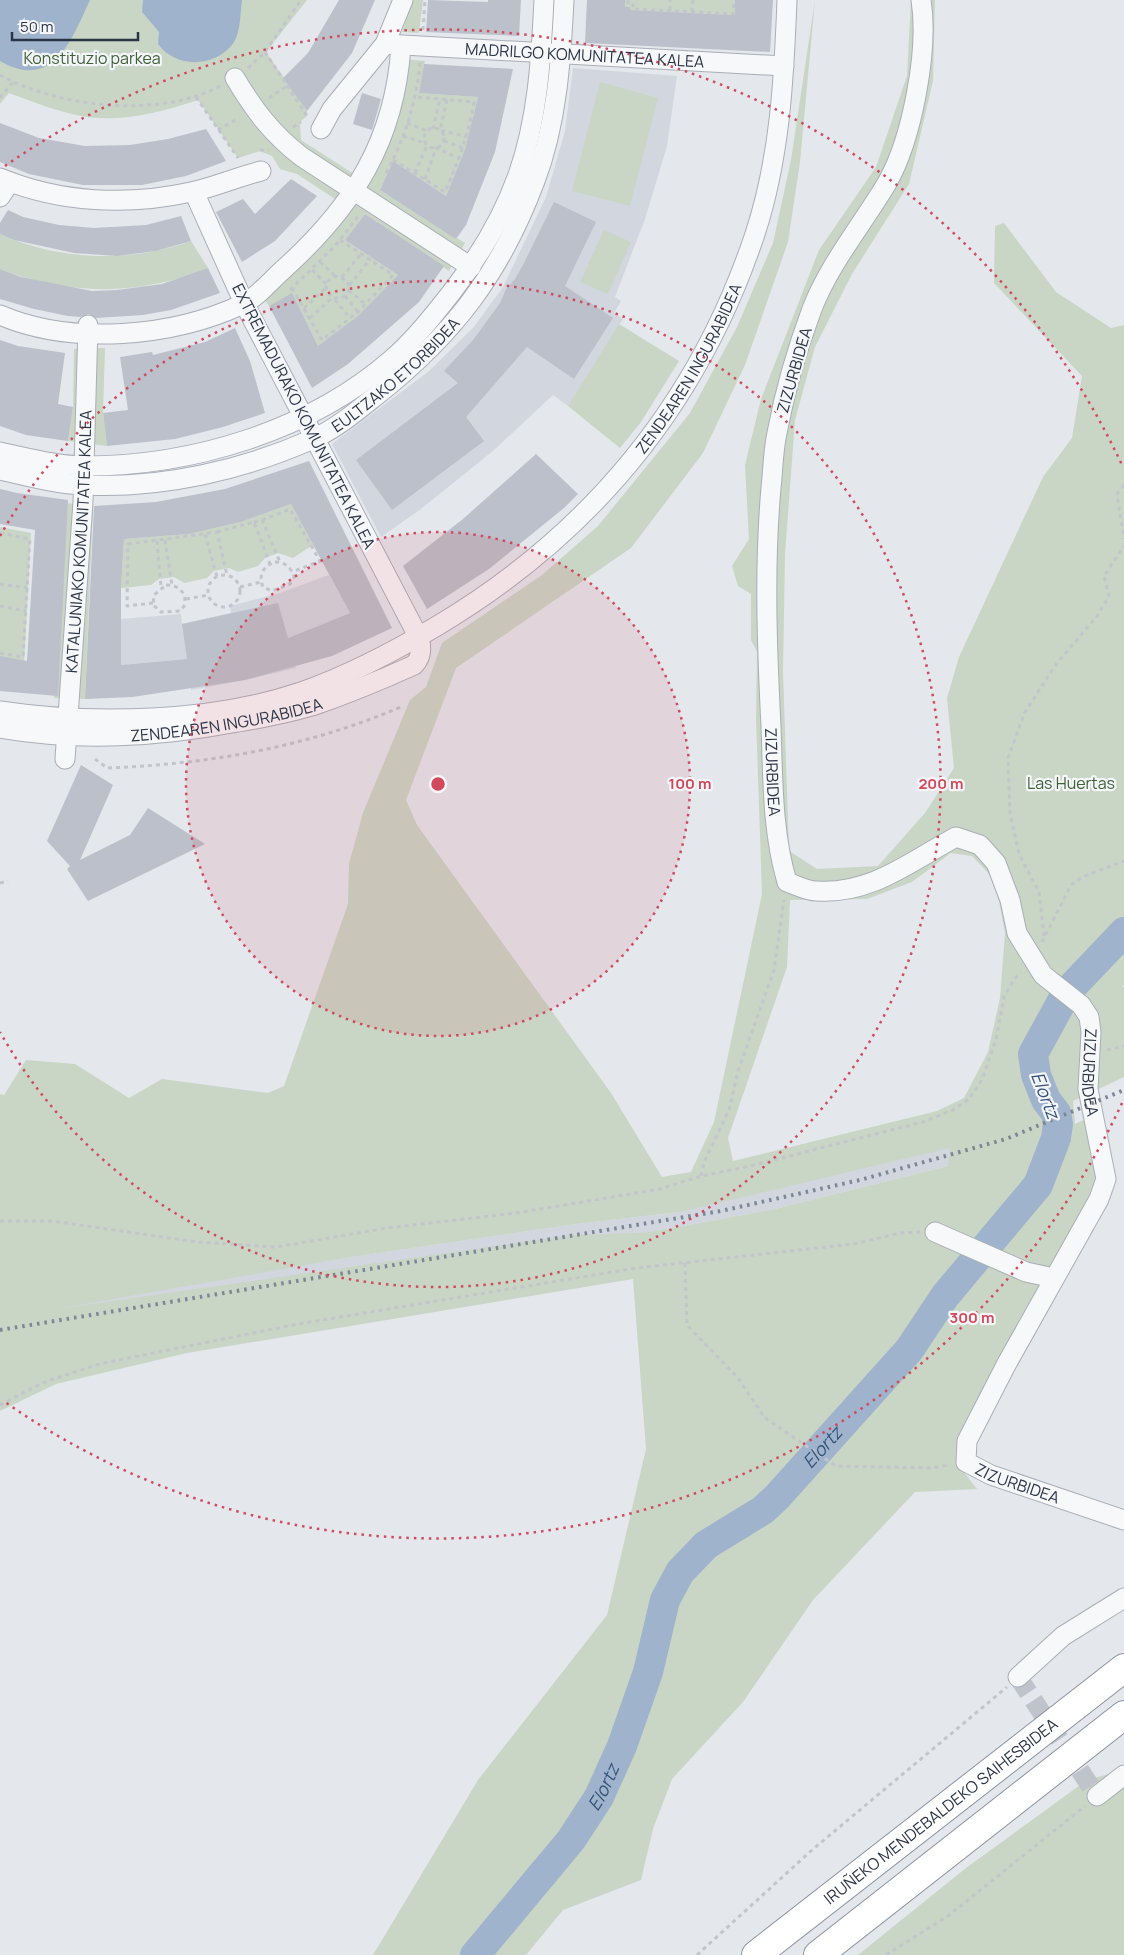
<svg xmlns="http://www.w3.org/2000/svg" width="1124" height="1955" font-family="Manrope,sans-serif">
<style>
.built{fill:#d2d6de}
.green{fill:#c9d6c5;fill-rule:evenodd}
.water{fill:#9fb4cc}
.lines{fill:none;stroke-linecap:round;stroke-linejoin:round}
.river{stroke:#9fb4cc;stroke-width:30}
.building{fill:#bbc0ca;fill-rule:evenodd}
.minor-tunnel{stroke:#bfc3cb;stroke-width:19;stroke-dasharray:19 9;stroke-linecap:butt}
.minor-casing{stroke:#a9aeb7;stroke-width:21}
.highway-casing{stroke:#8b94a3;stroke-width:30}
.path{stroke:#c2c5cb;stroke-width:3;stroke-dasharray:4 4;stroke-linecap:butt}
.minor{stroke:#f7f8fa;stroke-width:19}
.highway{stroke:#fff;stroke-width:28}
.rail{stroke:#7d8696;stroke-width:4;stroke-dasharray:2.5 5;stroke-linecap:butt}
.ring{fill:none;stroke:#d1495b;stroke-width:2.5;stroke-dasharray:2.5 5}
.labels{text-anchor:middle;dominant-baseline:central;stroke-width:4.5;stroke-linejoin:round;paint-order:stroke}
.street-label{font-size:16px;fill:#2b3445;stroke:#f4f6f9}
.park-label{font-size:16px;fill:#3f6138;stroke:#f4f6f9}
.water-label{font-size:18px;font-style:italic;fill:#34527a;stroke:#f4f6f9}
.centre{fill:#d1495b;stroke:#f4f6f9;stroke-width:2.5}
.ring-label{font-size:15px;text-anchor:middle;font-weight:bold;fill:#d1495b;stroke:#f4f6f9;stroke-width:4.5;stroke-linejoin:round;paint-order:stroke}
</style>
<rect width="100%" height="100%" fill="#e4e7ec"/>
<g class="built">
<polygon points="573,68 677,76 667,146 645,219 615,297 621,301 614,313 623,319 568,406 553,395 494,450 421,509 381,537 332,444 428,372 473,328 503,287 546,197 565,131"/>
<polygon points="329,575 350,613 288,638 296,668 245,680 191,690 187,659 121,665 121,619 181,614 182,624 231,613 230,606 277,594"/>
<polygon points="1001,1127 948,1166 775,1209 662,1230 418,1270 0,1316 351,1257 576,1224 680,1212"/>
</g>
<g class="green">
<path d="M 0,0 L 307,0 L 266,52 L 307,111 L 307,116 L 300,122 L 301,140 L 360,178 L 400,59 L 425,61 L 419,93 L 478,97 L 465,149 L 446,196 L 393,161 L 380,190 L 465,243 L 449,271 L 365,214 L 345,240 L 398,275 L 359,316 L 318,346 L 292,294 L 269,306 L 253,283 L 290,256 L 341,203 L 297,174 L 280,169 L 272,156 L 260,151 L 238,158 L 198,100 C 163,112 124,122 87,117 C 60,113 34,102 9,93 L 0,104 Z"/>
<polygon points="413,0 423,0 419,33 402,32"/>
<polygon points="625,0 735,0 737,15 630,10 630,7 625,7"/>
<path d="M 815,0 L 800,162 L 788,242 L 745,365 L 703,453 L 631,548 L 456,668 L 406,800 L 417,825 L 611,1093 L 662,1177 L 691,1172 L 714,1122 L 762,894 L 756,717 L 757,652 L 751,640 L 751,594 L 738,586 L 732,566 L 749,539 L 745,465 L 761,399 L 819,250 L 876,167 L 907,76 L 911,0 L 935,0 L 933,81 L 909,184 L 852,274 L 815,347 L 795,420 L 785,554 L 783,671 L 789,851 L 817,869 L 878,866 L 925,813 L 954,768 L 947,698 L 959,657 L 1043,477 L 1072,438 L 1082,376 L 994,283 L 995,226 L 1004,223 L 1056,292 L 1111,328 L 1124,325 L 1124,985 L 1122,986 L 1124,987 L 1124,1077 L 1073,1101 L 1075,1124 L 1090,1117 L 1097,1176 L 1079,1219 L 1025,1310 L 964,1424 L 957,1463 L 977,1489 L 915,1492 L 813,1600 L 743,1702 L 672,1779 L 653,1829 L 641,1880 L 563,1910 L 526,1955 L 373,1955 L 478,1780 L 607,1615 L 646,1449 L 633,1279 L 187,1353 L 56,1384 L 0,1411 L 0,1094 L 4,1095 L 26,1060 L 75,1064 L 129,1098 L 162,1079 L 268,1093 L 284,1086 L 348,904 L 349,864 L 363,813 L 410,700 L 426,687 L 442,643 L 542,575 L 598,526 L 690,413 L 737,327 L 773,243 L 791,160 ZM 951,853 L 972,856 L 995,880 L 1005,933 L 1000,998 L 988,1052 L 964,1098 L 937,1111 L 733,1161 L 728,1138 L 787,967 L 790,900 L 867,899 L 912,882 ZM 950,1148 L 948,1166 L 775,1209 L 662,1230 L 640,1233 L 573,1235 L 57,1309 L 351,1257 L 576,1224 L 680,1212 Z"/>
<polygon points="600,82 658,98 630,206 572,191"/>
<polygon points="604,230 631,242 608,294 580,282"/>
<path d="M 0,234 C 59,261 131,263 191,241 L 208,268 C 140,296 69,296 0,269 Z"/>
<polygon points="619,324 679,361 641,422 620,448 568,406"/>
<polygon points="105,348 103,413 107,446 68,441 73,407 74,349"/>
<polygon points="65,503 93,506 85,699 54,698"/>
<polygon points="291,504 313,545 293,558 278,553 265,558 258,566 238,572 229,568 214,571 207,578 184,583 174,577 159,579 151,585 121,588 124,539 189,534 241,522"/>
<polygon points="0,527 31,533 24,664 0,659"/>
<polygon points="1124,1770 1124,1955 858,1955 966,1868 1087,1780"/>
</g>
<g class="water">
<path d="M 0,0 L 90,0 C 72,39 53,92 0,61 Z"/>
<path d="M 143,0 L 242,0 C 240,14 241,34 232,45 C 213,68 175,68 158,44 L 159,32 L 142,12 Z"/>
</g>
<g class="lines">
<path class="river" id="s1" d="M 475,1955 L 571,1840 L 599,1797 L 622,1746 L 648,1672 L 665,1600 L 680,1572 L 706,1545 L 763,1510 L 777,1497 L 909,1350 L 945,1296 L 1038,1185 L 1056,1138 L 1058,1124 L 1056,1113 L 1046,1100 L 1036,1075 L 1033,1054 L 1067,992 L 1124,932"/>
</g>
<g class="building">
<polygon points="339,0 375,0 352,53 307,111 283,78 308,53"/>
<polygon points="428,0 488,2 488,0 521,0 519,36 426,32"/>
<polygon points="587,0 625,0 625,7 630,7 630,10 735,15 735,0 773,0 770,52 585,43"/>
<polygon points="424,64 513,69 495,152 466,225 456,239 380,190 393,161 446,196 465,149 478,97 419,93"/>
<polygon points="362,93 381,99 372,130 353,124"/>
<polygon points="0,123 39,138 85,146 130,145 168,139 206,129 226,161 186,176 142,185 83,185 29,174 0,162"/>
<polygon points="291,179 317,196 275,241 242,262 216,212 243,199 255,214"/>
<polygon points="554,202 596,222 565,286 613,318 574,379 527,347 466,417 484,441 392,510 356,460 458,383 444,371 473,340 500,303 506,289 515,279 524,263"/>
<polygon points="8,210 23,217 59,225 94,228 146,225 181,216 191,241 156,251 117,256 74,253 14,240 0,234 0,223"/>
<polygon points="365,214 444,266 419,302 348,364 312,388 269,306 292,293 318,346 358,316 398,275 345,240"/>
<polygon points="208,268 220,293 171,310 143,315 96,318 89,314 80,317 68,316 34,309 0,299 0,269 21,277 92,291 117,290 162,284"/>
<polygon points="235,328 250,361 265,413 223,427 175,439 107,446 103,413 128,410 120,357 152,352 153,355 205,342"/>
<polygon points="0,340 18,346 65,353 58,404 73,407 68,441 26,435 0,426"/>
<polygon points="536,454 578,494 564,508 489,569 427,609 403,566 463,519"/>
<path d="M 309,461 L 392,628 L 332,656 L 245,680 L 132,697 L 85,699 L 94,506 L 156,502 L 225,489 ZM 291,504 L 350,613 L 288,638 L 278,603 L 182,624 L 187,659 L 121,665 L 121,588 L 124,539 L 189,534 L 241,522 Z"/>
<polygon points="0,489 17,493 68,500 58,696 0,691 0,656 27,661 35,530 0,524"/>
<polygon points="81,765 113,785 80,860 130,835 148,808 205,844 88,901 67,869 70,866 47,841"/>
</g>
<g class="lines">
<polyline class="minor-tunnel" points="1018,1677 1097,1796"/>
<g class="minor-casing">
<g id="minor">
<path id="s2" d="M 921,0 C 929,50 912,139 887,183 C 862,225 830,263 812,309 C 797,349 785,390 777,433 C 773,451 773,470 771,488 C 764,567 767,647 771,727 C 773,779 772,831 787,882 C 796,885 807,891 816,891 C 871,895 911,861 956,837 L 980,845 L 996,863 L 1010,900 L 1017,933 L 1035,962 L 1043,975 L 1081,1005 L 1089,1017 L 1091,1032 L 1088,1089 L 1106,1179 L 1099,1199 L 1006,1365 L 967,1441 L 966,1462 L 991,1475 L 1124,1520"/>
<path id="s3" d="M 385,44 L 784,66"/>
<path d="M 235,78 C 254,110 272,134 302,157 L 471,267"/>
<polyline points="321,129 332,109 385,44 403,0"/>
<path d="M 0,178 C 60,203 128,206 191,192 C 215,187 237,177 261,171"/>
<polyline points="0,197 10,182"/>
<path d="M 0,315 C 72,346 173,337 243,304 C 259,296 272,279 286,267 C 354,205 395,140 401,46"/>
<path d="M 0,452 C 28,458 57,466 85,466 C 192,466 309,431 391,360 C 414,340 433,316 451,293 C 479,257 503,217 518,175 C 538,118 541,59 544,0"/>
<path id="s4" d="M 0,470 C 27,476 56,484 84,485 C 161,489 243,470 313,439 C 337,428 357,411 377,395 C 454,334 500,274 535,181 C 557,123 561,61 564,0"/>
<path id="s5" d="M 0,711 C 93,725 212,722 301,692 C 350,675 393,652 437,626 C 591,534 698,405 755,234 C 780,158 784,79 787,0"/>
<path id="s6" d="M 0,728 C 81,742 158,737 238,722 C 263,718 288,713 312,706 C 347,694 381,680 414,665 C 422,657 422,648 419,638 L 244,303 L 194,192"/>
<path id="s7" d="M 65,759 L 83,502 L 88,325"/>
<polyline points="935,1232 1026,1272 1054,1278"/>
<polyline points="1018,1677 1063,1636 1124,1598"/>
<polyline points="1097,1796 1124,1775"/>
</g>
</g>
<g class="highway-casing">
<g id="highway">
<path id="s8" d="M 756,1955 L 1124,1668"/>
<polyline points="818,1955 1124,1715"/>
</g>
</g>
<g class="path">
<polyline points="628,0 628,5 633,5 633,9 733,14 734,0"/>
<polyline points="670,10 670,0"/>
<polyline points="692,12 693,0"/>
<polyline points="423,30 425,0"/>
<polyline points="265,52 307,116"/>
<polyline points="248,68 265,52 301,0"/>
<path d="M 0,75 C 60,108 160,119 222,85"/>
<polyline points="196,97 238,158"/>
<polyline points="0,98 13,82"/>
<polyline points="269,98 287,86"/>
<polyline points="447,100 440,130 467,137"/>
<polyline points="407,123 427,131"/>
<polyline points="293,127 301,122"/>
<circle cx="434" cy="138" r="10"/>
<polyline points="433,129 440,99"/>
<polyline points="218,130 239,118"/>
<polyline points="403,136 425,143"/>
<polyline points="444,141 463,148"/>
<polyline points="260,150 269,150"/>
<path d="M 393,160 L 445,192 C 458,162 469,134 474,102 L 416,97"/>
<path d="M 386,173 C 405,138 416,103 420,63"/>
<polyline points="415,173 427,145"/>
<polyline points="425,179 436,148 460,159"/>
<polyline points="320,262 335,276"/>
<polyline points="312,270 326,284"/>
<polyline points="342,277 361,254"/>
<polyline points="349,286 346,280 335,276 328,281 326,288 332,298 342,298 348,293 349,286 370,259"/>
<polyline points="292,288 322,340 358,312 393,275 340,240"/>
<polyline points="290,290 335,246 360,214"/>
<polyline points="349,290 365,304"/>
<polyline points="345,296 358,312"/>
<polyline points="335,300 350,318"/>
<polyline points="304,308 326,288"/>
<polyline points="310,318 332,298"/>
<polyline points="1124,485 1117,494 1124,539"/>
<polyline points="262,520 290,509 320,561 292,572"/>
<polyline points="254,522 262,520 280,562"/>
<polyline points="217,532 254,522 270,564"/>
<polyline points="0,533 30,539 23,657 0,653"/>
<polyline points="205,534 217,577"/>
<polyline points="165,540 172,585"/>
<polyline points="157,541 161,587"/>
<path d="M 275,562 C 285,562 291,567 294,577 L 290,584 L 272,591 L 263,587 C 258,575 263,566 275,562 Z"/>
<circle cx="224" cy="591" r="16"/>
<polyline points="0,584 27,588"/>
<path d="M 166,585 C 179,585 186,592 185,605 L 180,611 L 161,612 L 153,605 L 154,595 Z"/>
<polyline points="240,587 261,582"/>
<polyline points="186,599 208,595"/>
<polyline points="153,603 127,606 128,544 217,532 227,575"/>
<polyline points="0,606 26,611"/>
<path d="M 95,759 L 107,768 C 210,764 308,747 403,706"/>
<polyline points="0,883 8,881"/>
<polyline points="1044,936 1039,892 1019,854 1010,813 1008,758 1025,712 1057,663 1097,616 1109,596 1104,576 1124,546"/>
<polyline points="1042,942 1071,885 1082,877 1124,861"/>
<polyline points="1107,1050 1124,1046"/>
<polyline points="701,1176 704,1162 729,1110 738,1071 774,970 784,900"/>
<polyline points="0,1221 52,1221 197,1242 276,1247 387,1228 516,1213 660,1189 701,1176 746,1167 923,1122 953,1110 969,1099 982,1080 996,1039 1004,997 1014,979 1021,973"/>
<polyline points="685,1263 687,1325 738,1378 765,1418 836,1466 931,1468 949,1465"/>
<polyline points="0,1405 42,1383 99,1364 298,1324 636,1268 853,1244 901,1233 920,1232"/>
<polyline points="697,1955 812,1850 1007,1687"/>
<polyline points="886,1955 948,1916 1085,1806"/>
</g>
<use href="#minor" class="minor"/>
<use href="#highway" class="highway"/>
<polyline class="rail" points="0,1330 721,1211 860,1180 1006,1139 1124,1090"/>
</g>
<circle cx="438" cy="784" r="252" fill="#d1495b" fill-opacity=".12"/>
<g class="ring">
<circle cx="438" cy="784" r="252"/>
<path d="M0 536A503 503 0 1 1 0 1032"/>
<path d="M1122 1103A755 755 0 0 1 5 1402M5 166A755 755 0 0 1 1122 465"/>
</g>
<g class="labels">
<g class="street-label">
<text stroke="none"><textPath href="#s3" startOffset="200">MADRILGO KOMUNITATEA KALEA</textPath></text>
<text stroke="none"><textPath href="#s5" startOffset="821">ZENDEAREN INGURABIDEA</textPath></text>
<text transform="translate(794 370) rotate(-74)">ZIZURBIDEA</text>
<text stroke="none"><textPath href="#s4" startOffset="426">EULTZAKO ETORBIDEA</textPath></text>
<text transform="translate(304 416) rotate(63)">EXTREMADURAKO KOMUNITATEA KALEA</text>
<text stroke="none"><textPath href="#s7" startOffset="218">KATALUNIAKO KOMUNITATEA KALEA</textPath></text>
<text stroke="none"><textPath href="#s6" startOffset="228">ZENDEAREN INGURABIDEA</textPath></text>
<text stroke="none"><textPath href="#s2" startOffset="804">ZIZURBIDEA</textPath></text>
<text stroke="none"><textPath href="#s2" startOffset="1389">ZIZURBIDEA</textPath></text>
<text stroke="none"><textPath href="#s2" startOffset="1871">ZIZURBIDEA</textPath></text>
<text stroke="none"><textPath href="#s8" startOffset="234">IRUÑEKO MENDEBALDEKO SAIHESBIDEA</textPath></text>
</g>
<g class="park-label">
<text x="92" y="58">Konstituzio parkea</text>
<text x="1071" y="783">Las Huertas</text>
</g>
<g class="water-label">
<text transform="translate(1046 1095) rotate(69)">Elortz</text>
<text stroke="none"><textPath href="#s1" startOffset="632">Elortz</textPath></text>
<text stroke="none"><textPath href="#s1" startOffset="212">Elortz</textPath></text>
</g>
</g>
<circle cx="438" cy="784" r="8" class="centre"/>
<g class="ring-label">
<text x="690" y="789">100 m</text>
<text x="941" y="789">200 m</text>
<text x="972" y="1323">300 m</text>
</g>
<path d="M12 32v8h126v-8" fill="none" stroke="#2b3445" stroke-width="2.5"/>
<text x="20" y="32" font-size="15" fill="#2b3445" stroke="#f4f6f9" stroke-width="4" paint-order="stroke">50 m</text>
</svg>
